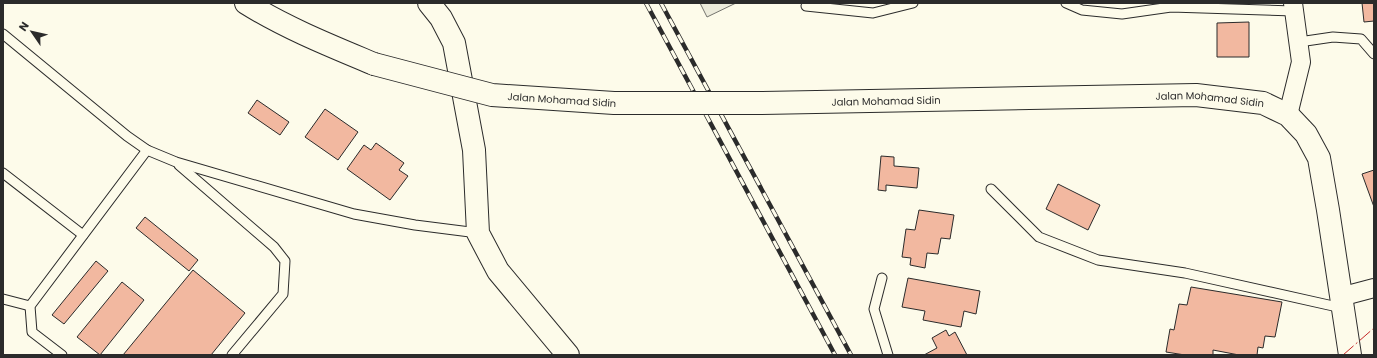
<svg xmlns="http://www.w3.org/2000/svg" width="1377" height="358" font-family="Poppins,sans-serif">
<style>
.green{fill:#ecebdb;stroke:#74746e}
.building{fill:#f2b8a0;stroke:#2b2b2b}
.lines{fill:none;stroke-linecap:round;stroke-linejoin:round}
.service-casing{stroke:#2b2b2b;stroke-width:11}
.minor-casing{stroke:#2b2b2b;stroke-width:20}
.tertiary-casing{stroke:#2b2b2b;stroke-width:24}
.secondary-casing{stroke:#2b2b2b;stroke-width:24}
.service{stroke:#fdfbea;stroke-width:9}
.minor{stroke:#fdfbea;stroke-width:18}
.tertiary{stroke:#fdfbea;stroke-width:22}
.secondary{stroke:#fdfbea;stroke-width:22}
.rail-casing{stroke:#2b2b2b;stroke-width:4.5}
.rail{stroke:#fdfbea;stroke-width:3;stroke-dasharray:9;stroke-linecap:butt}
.secondary-bridge-casing{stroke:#2b2b2b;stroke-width:24;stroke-linecap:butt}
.secondary-bridge{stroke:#fdfbea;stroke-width:22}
.power{stroke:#c62828;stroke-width:1;stroke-dasharray:14 3 2 3;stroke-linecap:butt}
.labels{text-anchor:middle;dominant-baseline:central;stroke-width:3;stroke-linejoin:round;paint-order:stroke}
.street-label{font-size:10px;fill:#2b2b2b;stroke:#fdfbea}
</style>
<rect width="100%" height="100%" fill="#fdfbea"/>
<polygon class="green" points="700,3 736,3 707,17"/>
<g class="building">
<polygon points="1362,3 1374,3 1374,21 1364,22"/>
<polygon points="1249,22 1249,57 1217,57 1217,23"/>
<polygon points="257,100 289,122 280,135 248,113"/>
<polygon points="325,109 358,132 338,160 305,137"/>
<polygon points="376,143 404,163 399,170 408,176 390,200 347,169 364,145 371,150"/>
<polygon points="881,156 894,157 894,166 919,168 917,188 886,185 886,191 878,190"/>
<polygon points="1374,170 1374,207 1362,174"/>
<polygon points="1058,184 1100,205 1088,230 1046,209"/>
<polygon points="919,210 954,215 950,239 941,238 938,254 927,253 925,268 910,265 911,258 902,257 906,229 915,230"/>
<polygon points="145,217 198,260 189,271 136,228"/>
<polygon points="96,261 108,271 64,324 52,315"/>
<polygon points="193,270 245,313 211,355 123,355"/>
<polygon points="908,278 980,291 976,314 964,311 961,327 923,320 925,311 902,307"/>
<polygon points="122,282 144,300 100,355 77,337"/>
<polygon points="1191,287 1282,302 1275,337 1265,336 1263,348 1258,347 1257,355 1239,355 1213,350 1213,355 1185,355 1166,352 1170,329 1174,330 1179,304 1187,305"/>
<polygon points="946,330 949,336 955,332 967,355 924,355 937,348 932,338"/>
</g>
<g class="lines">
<g class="service-casing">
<g id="service">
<polyline points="1066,3 1082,10 1122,14 1171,7 1294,11"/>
<polyline points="806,6 873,13 913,3"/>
<polyline points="3,34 127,136 147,150 176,162 354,214 415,225 478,233"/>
<polyline points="1299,42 1333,37 1361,39 1374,54"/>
<polyline points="179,165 274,247 285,261 283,294 232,355"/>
<polyline points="3,173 83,235"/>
<polyline points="991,189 1039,237 1098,260 1185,273 1342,308"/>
<polyline points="882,278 874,309 888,355"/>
<polyline points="3,299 30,306"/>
<polyline points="62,355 32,332 30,306 147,150"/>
</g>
</g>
<g class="minor-casing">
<g id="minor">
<polyline points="1288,115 1301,62 1293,3"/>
<polyline points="1340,297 1374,288"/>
</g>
</g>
<g class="tertiary-casing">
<polyline id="tertiary" points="429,3 441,18 454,43 474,150 478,233 498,271 568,355"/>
</g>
<g class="secondary-casing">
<g id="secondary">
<path d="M 246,3 C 286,28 331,46 374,64"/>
<path id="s1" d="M 759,103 L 1196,95 L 1263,103 L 1288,115 L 1306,134 L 1319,158 L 1328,210 L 1350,355"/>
</g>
</g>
<use href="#service" class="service"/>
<use href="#minor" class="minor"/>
<use href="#tertiary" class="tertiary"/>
<use href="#secondary" class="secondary"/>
<g class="rail-casing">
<g id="rail">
<polyline points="646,3 835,355"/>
<polyline points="661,3 851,355"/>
</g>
</g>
<use href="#rail" class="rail"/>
<g class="secondary-bridge-casing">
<g id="secondary-bridge">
<path id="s2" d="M 374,64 L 492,95 L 614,103 L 759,103"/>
</g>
</g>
<use href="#secondary-bridge" class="secondary-bridge"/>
<polyline class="power" points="1343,355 1374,328"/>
</g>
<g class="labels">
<g class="street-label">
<text stroke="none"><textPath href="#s2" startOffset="192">Jalan Mohamad Sidin</textPath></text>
<text stroke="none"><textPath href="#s1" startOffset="127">Jalan Mohamad Sidin</textPath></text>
<text stroke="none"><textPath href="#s1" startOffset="451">Jalan Mohamad Sidin</textPath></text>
</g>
</g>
<rect width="1377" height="358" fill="none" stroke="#2b2b2b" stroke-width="8"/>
<g transform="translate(32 32) rotate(304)" stroke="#fdfbea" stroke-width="3" paint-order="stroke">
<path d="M0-3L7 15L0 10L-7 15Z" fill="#2b2b2b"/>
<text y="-6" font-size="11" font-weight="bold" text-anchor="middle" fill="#2b2b2b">N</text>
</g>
</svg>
